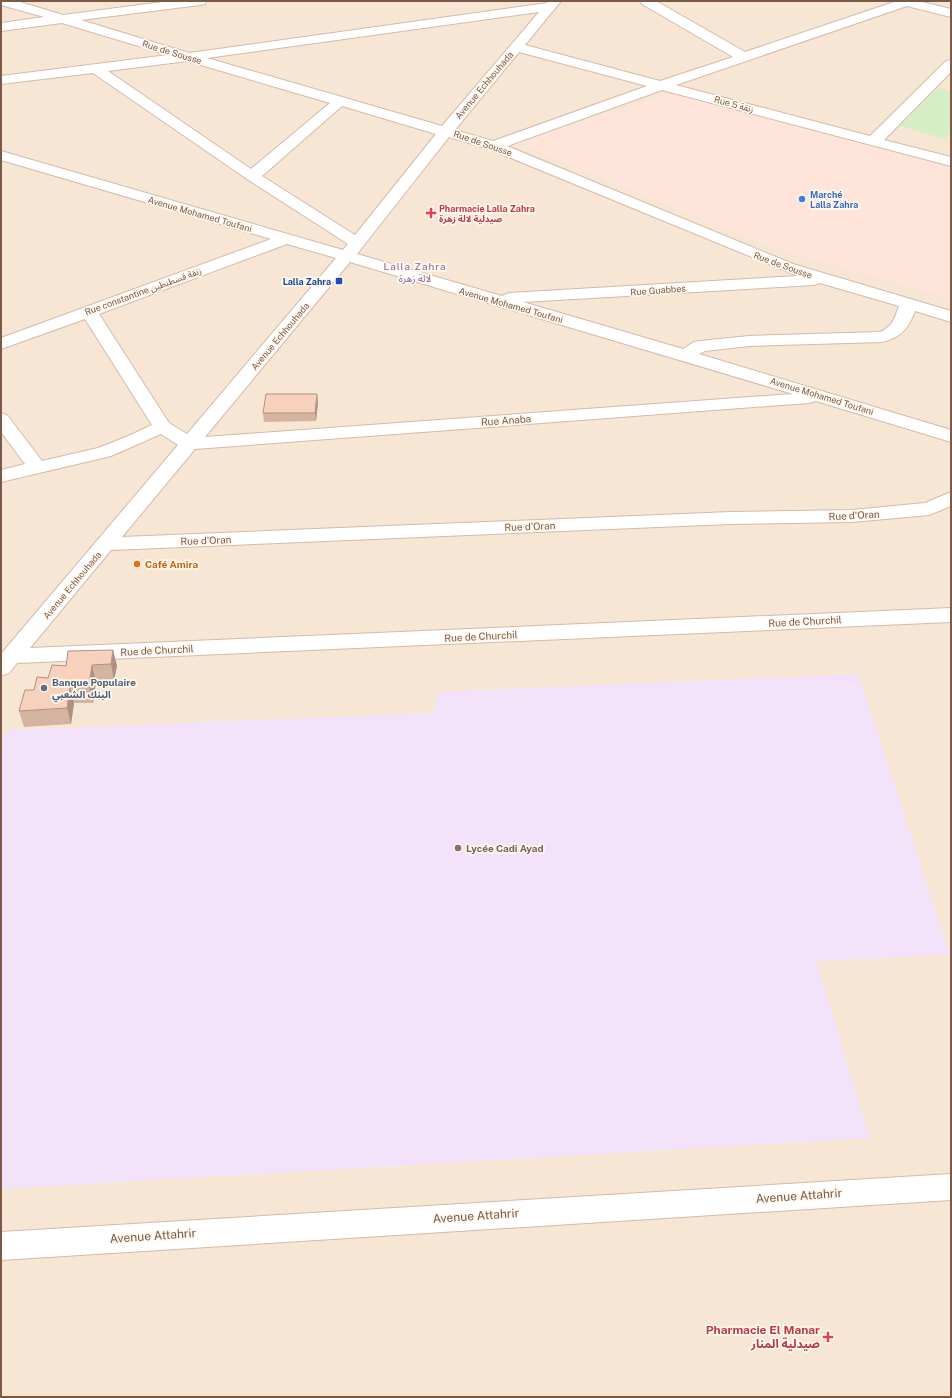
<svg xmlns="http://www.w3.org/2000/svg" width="952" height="1398" font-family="'Public Sans','Noto Sans Arabic',sans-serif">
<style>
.residential{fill:#f7e6d4}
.commercial{fill:#ffe4da}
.education{fill:#f2e3fb}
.green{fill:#d5eec3}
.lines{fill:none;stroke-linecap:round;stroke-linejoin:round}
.minor-casing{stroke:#d2bbaa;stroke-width:2}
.minor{fill:#fff;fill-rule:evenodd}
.wall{fill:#d4b4a1}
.shaded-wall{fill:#ad9283}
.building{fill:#f7d1bb;stroke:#ad9283}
.shop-dot{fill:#3f7fe0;stroke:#fff8ef;stroke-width:1.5}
.health-dot{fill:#e0444e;stroke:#fff8ef;stroke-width:1.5}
.transit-dot{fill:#1a4fb4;stroke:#fff8ef;stroke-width:1.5}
.food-dot{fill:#e8710a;stroke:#fff8ef;stroke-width:1.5}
.service-dot{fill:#5c6f8a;stroke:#fff8ef;stroke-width:1.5}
.education-dot{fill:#8d6e63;stroke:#fff8ef;stroke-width:1.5}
.labels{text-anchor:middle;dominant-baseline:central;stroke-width:3.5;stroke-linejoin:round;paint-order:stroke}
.far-street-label{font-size:9px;fill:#7b5947;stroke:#fff8ef}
.far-shop-label{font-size:9px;font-weight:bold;fill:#366cbe;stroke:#fff8ef;text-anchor:start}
.far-health-label{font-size:9px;font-weight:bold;fill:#be3a42;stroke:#fff8ef;text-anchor:start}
.far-transit-label{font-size:9px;font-weight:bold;fill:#164399;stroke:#fff8ef;text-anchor:end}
.far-quarter-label{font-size:10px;letter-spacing:1px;fill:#89639f;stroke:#fff8ef}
.street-label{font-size:10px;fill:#7b5947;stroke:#fff8ef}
.food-label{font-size:10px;font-weight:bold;fill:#c56008;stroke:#fff8ef;text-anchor:start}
.service-label{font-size:10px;font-weight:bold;fill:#4e5e75;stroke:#fff8ef;text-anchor:start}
.education-label{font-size:10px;font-weight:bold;fill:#785e54;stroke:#fff8ef;text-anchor:start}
.near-street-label{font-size:12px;fill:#7b5947;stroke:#fff8ef}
.near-health-label{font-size:12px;font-weight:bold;fill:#be3a42;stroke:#fff8ef;text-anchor:end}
</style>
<rect width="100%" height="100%" fill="#fef4e6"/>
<rect class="residential" x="1" y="1" width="950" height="1396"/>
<polygon class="commercial" points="671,93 685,94 951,167 951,298 801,256 729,231 530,148 524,141"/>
<polygon class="education" points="858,674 950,955 816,961 870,1138 1,1189 1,740 10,730 433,713 437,692"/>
<polygon class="green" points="938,88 951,92 951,132 944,139 900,126"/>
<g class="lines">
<g class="minor-casing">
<g id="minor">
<path d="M 1,1 L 17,1 L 63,15 L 170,1 L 206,1 L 205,4 L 200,5 L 81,20 L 189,53 L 547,3 L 548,1 L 561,1 L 525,45 L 660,81 L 733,57 L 642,4 L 641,1 L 656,1 L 745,52 L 897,1 L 918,1 L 951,9 L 951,17 L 907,6 L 676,85 L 870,136 L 946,61 L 951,60 L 951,72 L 884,140 L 951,157 L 951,166 L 662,90 L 507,146 L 793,264 L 951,311 L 951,322 L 915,311 C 909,328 900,338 882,342 L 749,346 L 705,351 L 699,354 L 951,430 L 951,442 L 816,401 L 809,403 L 195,449 L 122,537 L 731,512 L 852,510 L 925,503 L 951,492 L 951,506 L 929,515 L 852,522 L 731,524 L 111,550 L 30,648 L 951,608 L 951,622 L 17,663 L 9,673 L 1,676 L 1,654 L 178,445 L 161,434 L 111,456 L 1,482 L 1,470 L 25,464 L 1,432 L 1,413 L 7,415 L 42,461 L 98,448 L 126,437 L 152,425 L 85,319 L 1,349 L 1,338 L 271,239 L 1,160 L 1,151 L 343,250 L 348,244 L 247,179 L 93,73 L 1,84 L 1,76 L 168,55 L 62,23 L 1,31 L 1,23 L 44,17 L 1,5 ZM 539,12 L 442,126 L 207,58 ZM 519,52 L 647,86 L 493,141 L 455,130 ZM 187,61 L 330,103 L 251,169 L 108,71 ZM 342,106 L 436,134 L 355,235 L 262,176 ZM 449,137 L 489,149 L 798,276 L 509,293 L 502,296 L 357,254 ZM 287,244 L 336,258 L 187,434 L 169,423 L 99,314 ZM 350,262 L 793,394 L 205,437 ZM 820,283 L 899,306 C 895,318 892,327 880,332 L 749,336 L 700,341 L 694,342 L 683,349 L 523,302 L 814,285 Z"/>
<polygon points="951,1174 951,1200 1,1260 1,1232"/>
</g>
</g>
<use href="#minor" class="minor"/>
</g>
<g class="wall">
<polygon points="318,402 316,421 264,422 263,413"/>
<polygon points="113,650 117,666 114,680 96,682 93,703 74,703 71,724 24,727 19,711 34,690 48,678 66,666"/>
</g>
<g class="shaded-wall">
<polygon points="317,394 318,402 316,421 315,413"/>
<polygon points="113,650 117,666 114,680 111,664"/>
<polygon points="92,665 96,682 93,703 89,686"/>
<polygon points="70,687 74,703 71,724 67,708"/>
</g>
<g class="building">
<polygon points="266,394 317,394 315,413 263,413"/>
<polygon points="113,650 111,664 92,665 89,686 70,687 67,708 19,711 25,690 34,690 37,677 48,678 52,665 66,666 68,651"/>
</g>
<circle class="shop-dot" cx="802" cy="199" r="4"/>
<g class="health-dot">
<path d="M429 207h4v4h4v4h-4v4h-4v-4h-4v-4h4z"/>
<path d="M826 1331h4v4h4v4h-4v4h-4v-4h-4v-4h4z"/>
</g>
<rect class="transit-dot" x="335" y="277" width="8" height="8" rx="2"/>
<circle class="food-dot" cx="137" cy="564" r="4"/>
<circle class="service-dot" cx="44" cy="688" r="4"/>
<circle class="education-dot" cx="458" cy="848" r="4"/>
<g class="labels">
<g class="far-street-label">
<text transform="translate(172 52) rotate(17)">Rue de Sousse</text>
<text transform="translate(484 85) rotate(-50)">Avenue Echhouhada</text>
<text transform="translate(734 104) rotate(15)">Rue 5 زنقة</text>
<text transform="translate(483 143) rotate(19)">Rue de Sousse</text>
<text transform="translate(200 214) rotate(16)">Avenue Mohamed Toufani</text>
<text transform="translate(783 265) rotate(20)">Rue de Sousse</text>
<text transform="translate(658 290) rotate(-4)">Rue Guabbes</text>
<text transform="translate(143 291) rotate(-20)">Rue constantine زنقة قسطنطين</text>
<text transform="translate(511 305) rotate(16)">Avenue Mohamed Toufani</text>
<text transform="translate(280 336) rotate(-50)">Avenue Echhouhada</text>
<text transform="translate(822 396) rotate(17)">Avenue Mohamed Toufani</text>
<text transform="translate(72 585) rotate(-50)">Avenue Echhouhada</text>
</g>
<g class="far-shop-label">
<text x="810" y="194">Marché<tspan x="810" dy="10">Lalla Zahra</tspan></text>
</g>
<g class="far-health-label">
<text x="439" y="208">Pharmacie Lalla Zahra<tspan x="439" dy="10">صيدلية لالة زهرة</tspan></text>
</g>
<g class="far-transit-label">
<text x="331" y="281">Lalla Zahra</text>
</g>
<g class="far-quarter-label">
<text x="415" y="266">Lalla Zahra<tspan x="415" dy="12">لالة زهرة</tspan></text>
</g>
<g class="street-label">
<text transform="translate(506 420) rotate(-4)">Rue Anaba</text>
<text transform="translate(854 515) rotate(-3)">Rue d'Oran</text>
<text transform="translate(530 526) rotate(-2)">Rue d'Oran</text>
<text transform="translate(206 540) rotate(-2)">Rue d'Oran</text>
<text transform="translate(805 621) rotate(-3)">Rue de Churchil</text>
<text transform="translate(481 636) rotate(-3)">Rue de Churchil</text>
<text transform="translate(157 650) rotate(-3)">Rue de Churchil</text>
</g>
<g class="food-label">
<text x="145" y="564">Café Amira</text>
</g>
<g class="service-label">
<text x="52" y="682">Banque Populaire<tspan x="52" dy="12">البنك الشعبي</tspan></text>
</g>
<g class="education-label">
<text x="466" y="848">Lycée Cadi Ayad</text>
</g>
<g class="near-street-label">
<text transform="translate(799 1196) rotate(-4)">Avenue Attahrir</text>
<text transform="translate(476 1216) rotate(-4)">Avenue Attahrir</text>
<text transform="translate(153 1236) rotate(-4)">Avenue Attahrir</text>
</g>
<g class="near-health-label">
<text x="820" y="1330">Pharmacie El Manar<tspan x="820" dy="14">صيدلية المنار</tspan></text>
</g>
</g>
<rect width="952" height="1398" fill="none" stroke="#7b5947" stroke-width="4"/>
</svg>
